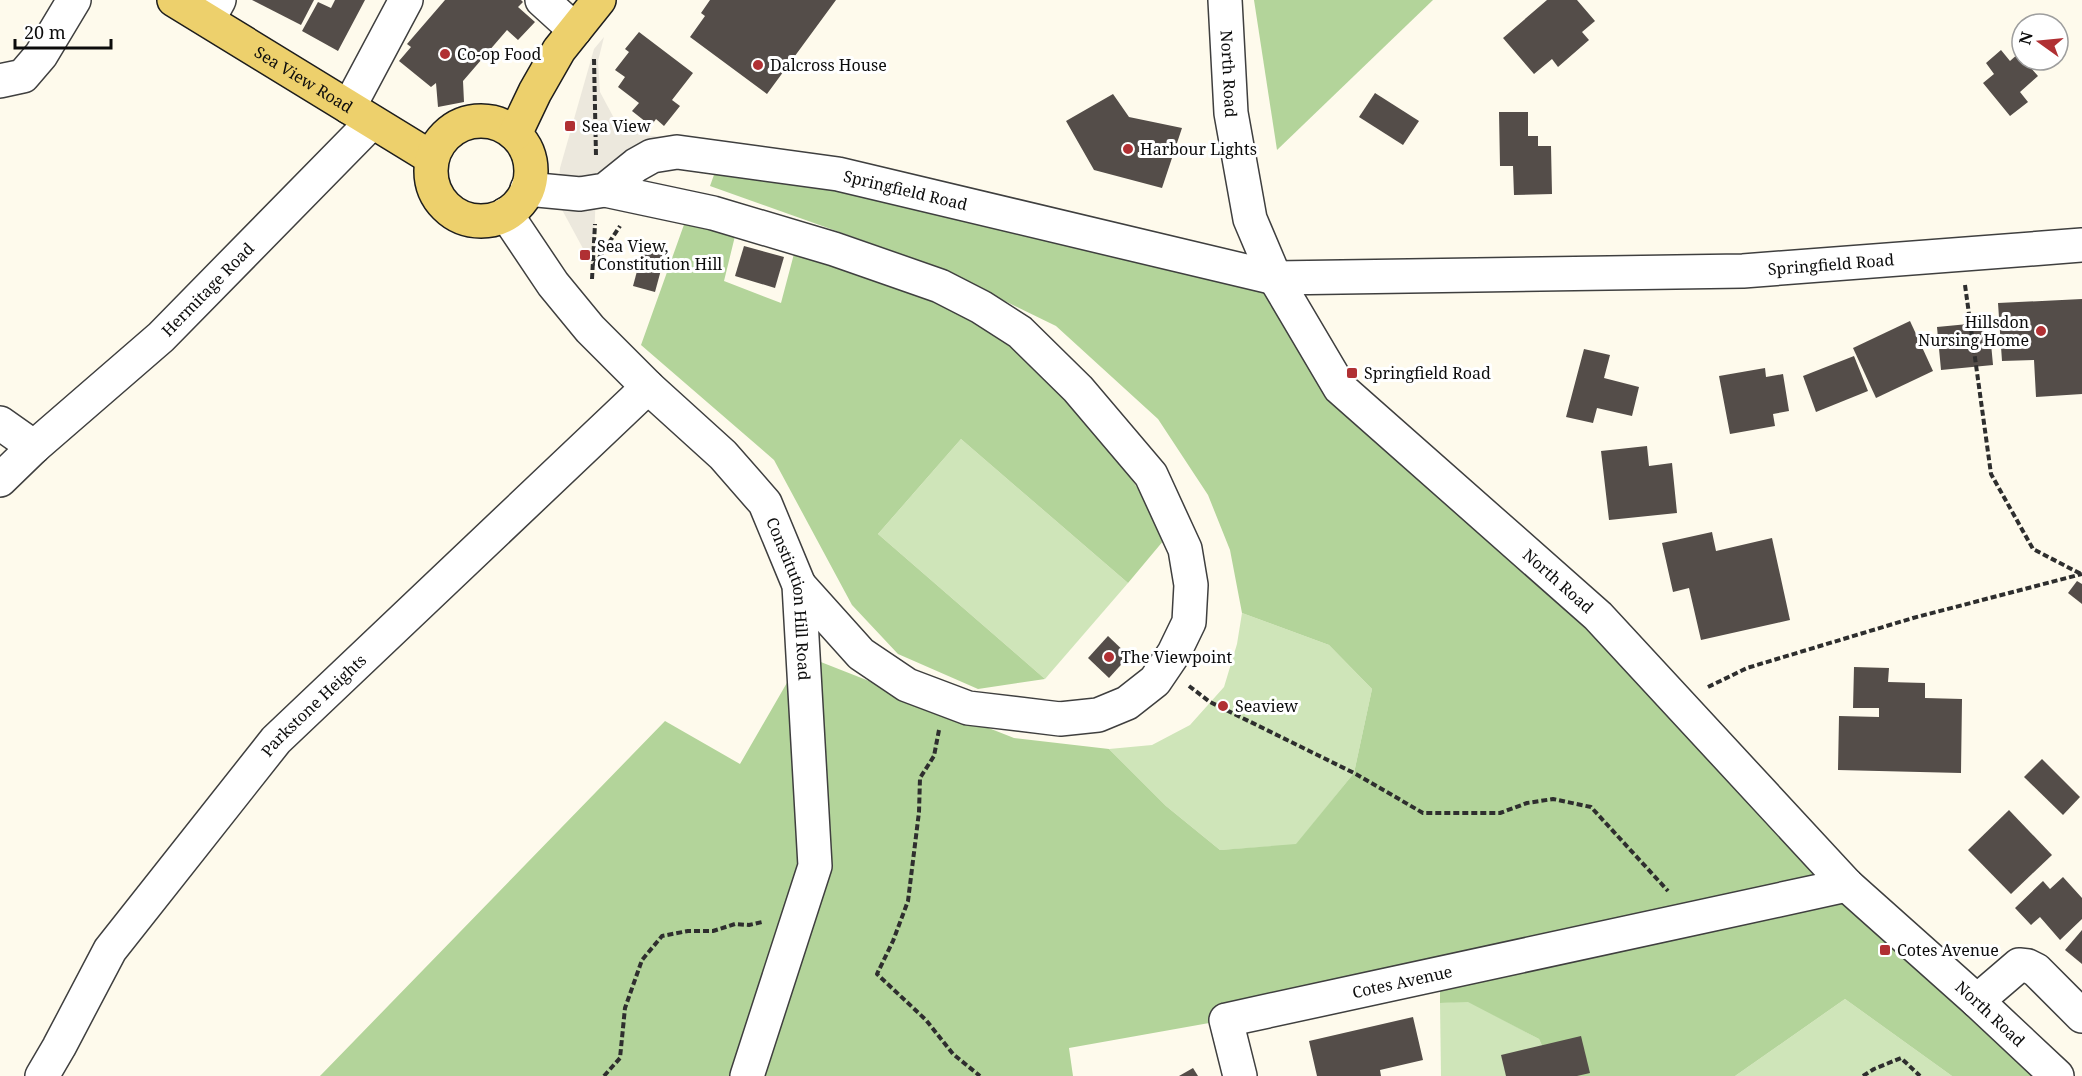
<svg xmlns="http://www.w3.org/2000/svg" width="2082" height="1076" font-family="'Noto Serif',serif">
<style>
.green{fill:#cfe5b9}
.forest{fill:#b3d49a}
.plaza{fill:#ece8dd}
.building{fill:#544d49}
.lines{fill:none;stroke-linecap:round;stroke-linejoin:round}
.minor-casing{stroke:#3f3f3f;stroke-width:36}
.major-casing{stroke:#1d1d1d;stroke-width:36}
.path{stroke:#2e2e2e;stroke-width:4;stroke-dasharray:6 3;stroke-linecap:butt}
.minor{stroke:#fff;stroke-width:33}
.major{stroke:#edd06c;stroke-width:33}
.poi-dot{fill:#b03033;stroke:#fff;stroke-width:2}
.labels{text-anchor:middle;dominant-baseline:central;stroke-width:6;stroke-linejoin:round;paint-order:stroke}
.poi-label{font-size:16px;fill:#0c0c0c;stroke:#fff;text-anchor:start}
.street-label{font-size:16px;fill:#0c0c0c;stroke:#fff}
</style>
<rect width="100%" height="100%" fill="#fefaec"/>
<g class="green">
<polygon points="961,439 1128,583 1045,679 878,534"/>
<polygon points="1242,613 1329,645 1372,689 1354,773 1296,845 1220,850 1166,806 1109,749 1152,745 1190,725 1224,687 1237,644"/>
<polygon points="1845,999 1952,1076 1735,1076"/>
<polygon points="1468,1001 1539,1039 1556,1076 1441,1076 1440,1003"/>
</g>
<g class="forest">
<polygon points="1254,0 1433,0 1277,150"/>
<polygon points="720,158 1275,278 1340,388 2057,1076 1952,1076 1845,999 1735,1076 1556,1076 1539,1039 1468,1002 1440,1003 1440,974 1226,1020 1069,1048 1073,1076 320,1076 665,721 740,764 803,655 1014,738 1109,749 1166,806 1220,850 1296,844 1354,773 1372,689 1329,645 1242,613 1230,550 1208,495 1158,419 1056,326 929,264 710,186"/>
<polygon points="686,219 736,232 724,281 781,303 795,250 927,296 1016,345 1095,426 1169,534 1128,583 961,439 878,534 1045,679 978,689 898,654 852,605 774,460 641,345"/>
</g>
<polygon class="plaza" points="604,37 598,61 600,92 615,120 641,135 678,138 596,191 593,267 560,206 558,192 560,168 594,49"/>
<g class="building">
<polygon points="252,0 314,0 301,25"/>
<polygon points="335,0 365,0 338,51 302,31 318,2 331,8"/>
<polygon points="445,0 521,0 523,2 518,7 535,22 518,40 507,30 463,81 464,102 438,107 436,83 431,87 399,61 411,47 407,44"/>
<polygon points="710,0 836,0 767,94 690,37 705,16 701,13"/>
<polygon points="1547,0 1577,0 1595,21 1582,32 1589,40 1558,67 1552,59 1534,74 1503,38"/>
<polygon points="639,32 693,73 672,100 680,106 664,126 656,119 651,126 632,111 639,103 618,87 625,77 615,70 629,52 625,49"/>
<polygon points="2001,50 2010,61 2019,53 2022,60 2024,60 2038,76 2020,92 2028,102 2010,116 1983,83 1994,74 1986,63"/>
<polygon points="1375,93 1419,121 1403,145 1359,117"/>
<polygon points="1113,94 1129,117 1182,128 1162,188 1094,170 1066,121"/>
<polygon points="1499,112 1528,112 1528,136 1538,136 1538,146 1551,146 1552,194 1514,195 1513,166 1500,166"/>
<polygon points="744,246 784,257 775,288 735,276"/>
<polygon points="643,249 665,255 655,292 633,286"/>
<polygon points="2082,299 2082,394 2036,397 2034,360 2002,361 1998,303"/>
<polygon points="1910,321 1933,371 1876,398 1853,348"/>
<polygon points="1989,322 1993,365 1941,370 1937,327"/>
<polygon points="1584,349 1610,355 1604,378 1639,387 1632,416 1597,408 1593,423 1566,417"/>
<polygon points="1854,356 1868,391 1816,412 1803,376"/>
<polygon points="1765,368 1766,377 1783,374 1789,411 1773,414 1775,426 1730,434 1719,376"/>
<polygon points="1647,446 1649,466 1672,463 1677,513 1609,520 1601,451"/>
<polygon points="1712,532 1716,551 1772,538 1790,620 1701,640 1689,588 1673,592 1662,543"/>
<polygon points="2077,581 2082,584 2082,604 2068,593"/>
<polygon points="1108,636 1129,656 1109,678 1088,658"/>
<polygon points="1854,667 1889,668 1888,682 1925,683 1925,698 1962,699 1961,773 1838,770 1839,716 1879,717 1879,708 1853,708"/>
<polygon points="2042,759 2080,797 2063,815 2024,777"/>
<polygon points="2009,810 2052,855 2011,894 1968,850"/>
<polygon points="2063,877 2082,898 2082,919 2060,940 2040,917 2031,925 2015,908 2043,881 2050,889"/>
<polygon points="2082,930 2082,964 2065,950"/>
<polygon points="1413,1017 1423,1060 1380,1070 1381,1076 1317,1076 1309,1041"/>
<polygon points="1581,1036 1590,1073 1577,1076 1506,1076 1501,1055"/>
<polygon points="1193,1068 1198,1076 1179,1076"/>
</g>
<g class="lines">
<g class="minor-casing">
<g id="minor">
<polyline points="542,0 575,30"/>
<path id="s1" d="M 1225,0 L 1231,113 L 1250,219 L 1275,278 L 1340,388 L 1598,616 L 1847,885 L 1977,1001 L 2057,1076"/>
<polyline points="208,20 219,0"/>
<polyline points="0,81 23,76 41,55 74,0"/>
<polyline points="349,107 406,0"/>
<path id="s2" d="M 527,189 L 580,194 L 605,190 L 636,165 L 652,156 L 677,152 L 838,174 L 1275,278 L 1743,271 L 2082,245"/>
<polyline points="605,190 713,213 834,249 940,286 981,307 1020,332 1078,389 1151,475 1185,549 1191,585 1189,622 1174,653 1155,681 1127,703 1098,715 1060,719 968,708 907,685 861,654 799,585"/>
<path id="s3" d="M 506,214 L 553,284 L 590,329 L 648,387 L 723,455 L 765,503 L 799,585 L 815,866 L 747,1076"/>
<polyline points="0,423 34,447"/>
<path id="s4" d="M 0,480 L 34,447 L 161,337 L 372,122"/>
<polyline points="1977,1001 2019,965 2028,966 2036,970 2082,1016"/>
<path id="s5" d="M 42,1076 L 59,1047 L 110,950 L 276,740 L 648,387"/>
<path id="s6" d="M 1240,1076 L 1226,1020 L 1847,885"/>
</g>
</g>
<g class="major-casing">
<g id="major">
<path id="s7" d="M 174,0 L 432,158"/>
<circle cx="481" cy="171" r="50"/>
<polyline points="515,134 535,92 559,50 599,0"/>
</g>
</g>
<g class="path">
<polyline points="594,59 596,156"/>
<polyline points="594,265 620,226"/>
<polyline points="592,279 595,224"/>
<polyline points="1965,285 1991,474 2033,549 2081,574"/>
<polyline points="1189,686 1210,702 1354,773 1423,813 1500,813 1527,803 1553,799 1591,807 1668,891"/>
<polyline points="1708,687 1747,668 1913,618 2082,574"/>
<polyline points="939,730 934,756 920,778 919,812 908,901 893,941 877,974 926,1020 953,1054 980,1076"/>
<polyline points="604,1076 620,1058 625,1008 642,960 662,936 688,931 713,931 735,924 749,925 762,922"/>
<polyline points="1863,1076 1874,1069 1901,1058 1920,1076"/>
</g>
<use href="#minor" class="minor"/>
<use href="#major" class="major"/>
</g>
<g class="poi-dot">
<circle cx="445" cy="54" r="6"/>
<circle cx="758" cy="65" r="6"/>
<rect x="564" y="120" width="12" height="12" rx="3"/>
<circle cx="1128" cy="149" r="6"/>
<rect x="579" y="249" width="12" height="12" rx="3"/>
<circle cx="2041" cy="331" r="6"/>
<rect x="1346" y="367" width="12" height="12" rx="3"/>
<circle cx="1109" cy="657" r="6"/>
<circle cx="1223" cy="706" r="6"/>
<rect x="1879" y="944" width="12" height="12" rx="3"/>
</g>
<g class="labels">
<g class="poi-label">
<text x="457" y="54">Co-op Food</text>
<text x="770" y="65">Dalcross House</text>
<text x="582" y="126">Sea View</text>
<text x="1140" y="149">Harbour Lights</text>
<text x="597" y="246">Sea View,<tspan x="597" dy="18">Constitution Hill</tspan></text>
<text x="2029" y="322" text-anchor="end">Hillsdon<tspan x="2029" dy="18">Nursing Home</tspan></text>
<text x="1364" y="373">Springfield Road</text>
<text x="1121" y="657">The Viewpoint</text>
<text x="1235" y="706">Seaview</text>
<text x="1897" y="950">Cotes Avenue</text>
</g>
<g class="street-label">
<text stroke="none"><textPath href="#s1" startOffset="74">North Road</textPath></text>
<text stroke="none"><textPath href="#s7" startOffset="152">Sea View Road</textPath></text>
<text stroke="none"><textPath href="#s2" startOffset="394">Springfield Road</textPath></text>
<text stroke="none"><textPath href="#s2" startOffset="1330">Springfield Road</textPath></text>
<text stroke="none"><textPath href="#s4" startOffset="282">Hermitage Road</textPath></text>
<text stroke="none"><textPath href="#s1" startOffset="704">North Road</textPath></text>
<text stroke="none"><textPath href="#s3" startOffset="490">Constitution Hill Road</textPath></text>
<text stroke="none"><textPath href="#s5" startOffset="462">Parkstone Heights</textPath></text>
<text stroke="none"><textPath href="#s6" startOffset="238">Cotes Avenue</textPath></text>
<text stroke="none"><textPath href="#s1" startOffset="1316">North Road</textPath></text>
</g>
</g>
<g transform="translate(2040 42) rotate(285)"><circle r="28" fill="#ffffff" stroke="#9e9e9e" stroke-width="1.5"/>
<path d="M0-4.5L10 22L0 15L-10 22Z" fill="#b03033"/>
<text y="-9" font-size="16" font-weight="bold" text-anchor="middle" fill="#0c0c0c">N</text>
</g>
<path d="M15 39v9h96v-9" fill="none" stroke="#0c0c0c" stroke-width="3"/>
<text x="24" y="39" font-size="18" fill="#0c0c0c" stroke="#ffffff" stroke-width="4.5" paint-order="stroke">20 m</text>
</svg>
